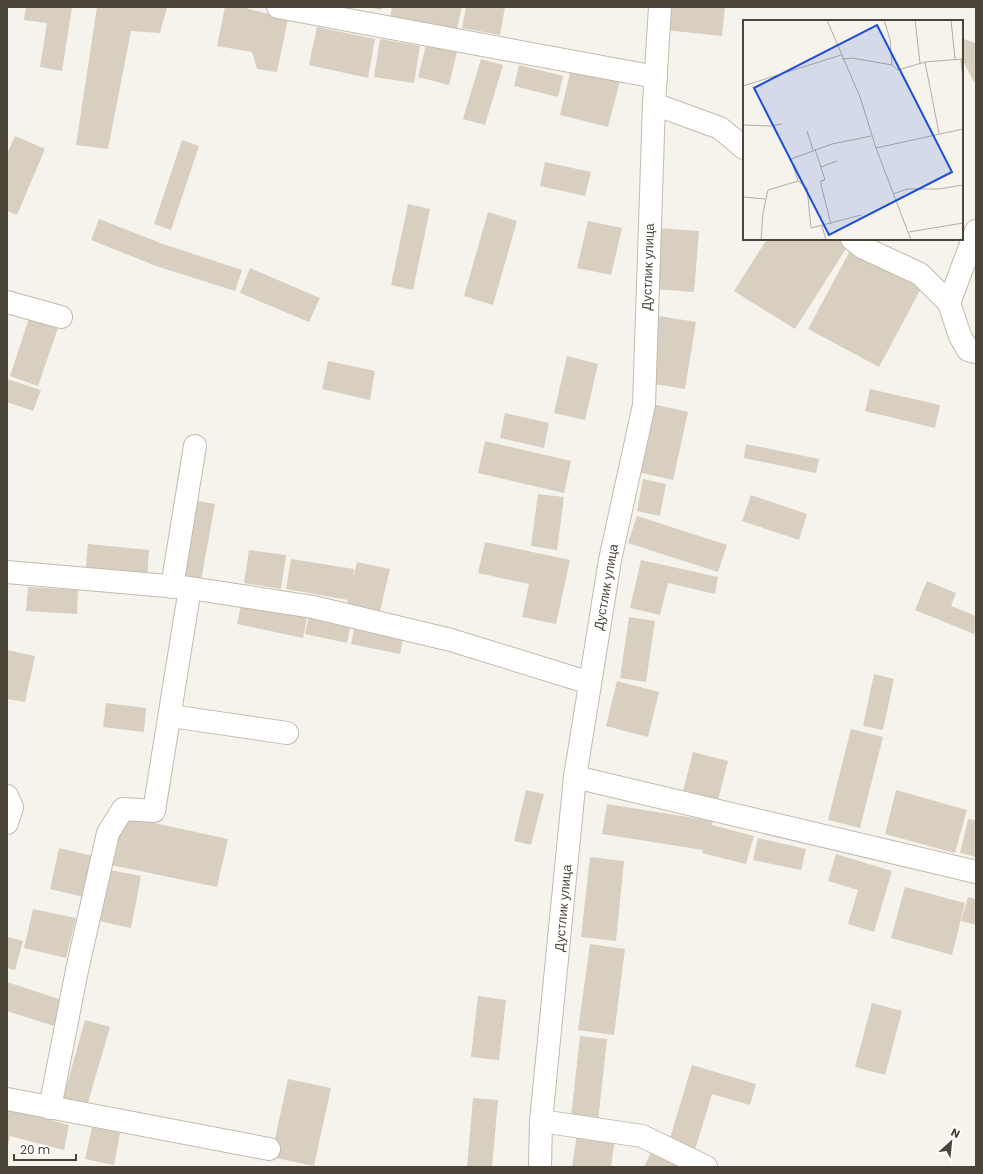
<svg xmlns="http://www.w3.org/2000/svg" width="983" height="1174" font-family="Poppins,sans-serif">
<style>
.building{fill:#d8cfc1}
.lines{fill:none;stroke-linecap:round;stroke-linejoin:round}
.minor-casing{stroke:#c2bbae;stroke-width:24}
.minor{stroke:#fff;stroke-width:22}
.labels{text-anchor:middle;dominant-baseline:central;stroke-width:3;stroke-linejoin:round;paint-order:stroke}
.street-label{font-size:13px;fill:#4b4439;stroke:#fff}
.inset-road{fill:none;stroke:#b2ada4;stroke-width:1}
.view{fill:#1d4ed8;fill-opacity:0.15;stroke:#1d4ed8;stroke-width:2}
.inset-edge{fill:none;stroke:#4b4439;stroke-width:2}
</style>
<rect width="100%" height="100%" fill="#f6f3ec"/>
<g class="building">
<polygon points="26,7 72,7 62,71 40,67 47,23 24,20"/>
<polygon points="97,7 167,7 160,33 131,31 108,149 76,145"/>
<polygon points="225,7 242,7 288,19 277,72 257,69 252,52 217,46"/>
<polygon points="368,7 382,7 381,10"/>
<polygon points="392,7 462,7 456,33 390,19"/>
<polygon points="466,7 505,7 500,35 462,28"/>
<polygon points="668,7 725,7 722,36 665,30"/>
<polygon points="317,27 375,39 368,78 309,65"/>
<polygon points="380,39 420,46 414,83 374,77"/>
<polygon points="964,39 976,43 976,82 974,82 962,59"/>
<polygon points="426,45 457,52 449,85 418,77"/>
<polygon points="481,59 503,65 485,125 463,119"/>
<polygon points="519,65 563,76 558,97 514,86"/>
<polygon points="571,69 620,81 608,127 560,115"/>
<polygon points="15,136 45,149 17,215 7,211 7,154"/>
<polygon points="182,140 199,146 171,230 154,224"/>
<polygon points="545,162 591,172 585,196 540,186"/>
<polygon points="408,204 430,209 413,290 391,285"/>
<polygon points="488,212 517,221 493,305 464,296"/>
<polygon points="99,219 163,244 242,270 235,291 156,266 91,240"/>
<polygon points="588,221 622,228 611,275 577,268"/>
<polygon points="659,228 699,231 694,292 655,289"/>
<polygon points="767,239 842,239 849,244 795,329 734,291"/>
<polygon points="852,247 923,285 879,367 808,329"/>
<polygon points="250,268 320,298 309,322 240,293"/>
<polygon points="31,312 60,322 38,386 10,376"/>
<polygon points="659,316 696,322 685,389 648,383"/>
<polygon points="567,356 598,364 585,420 554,413"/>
<polygon points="328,361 375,371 370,400 322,389"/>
<polygon points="7,379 41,390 33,411 7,402"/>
<polygon points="870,389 940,405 935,428 865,411"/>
<polygon points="653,404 688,412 673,480 637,472"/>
<polygon points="505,413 549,423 544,448 500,438"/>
<polygon points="485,441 571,461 564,493 478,473"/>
<polygon points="746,444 819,459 816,473 744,458"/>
<polygon points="643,479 666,484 660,516 637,511"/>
<polygon points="538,494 564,497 557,550 531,546"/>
<polygon points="751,495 807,514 799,540 742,521"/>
<polygon points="182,498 215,504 201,580 169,574"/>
<polygon points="637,516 727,545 718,572 628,543"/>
<polygon points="485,542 570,560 556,624 522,617 529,584 478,573"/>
<polygon points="88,544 149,550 147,580 85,574"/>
<polygon points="249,550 286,555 281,589 244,583"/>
<polygon points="291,559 354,569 353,578 357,562 390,569 380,611 347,603 348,600 286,589"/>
<polygon points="641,560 718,577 715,594 668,583 660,615 630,608"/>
<polygon points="927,581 956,593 951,606 976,616 976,628 974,634 915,610"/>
<polygon points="28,587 78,590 77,614 26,611"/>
<polygon points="241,604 307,618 303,638 237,624"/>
<polygon points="310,612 352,620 347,643 305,634"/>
<polygon points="629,617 655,621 646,682 620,678"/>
<polygon points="355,625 404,635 400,654 351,644"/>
<polygon points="7,650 35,656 25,702 7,699"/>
<polygon points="874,674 894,679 883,730 863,726"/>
<polygon points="617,681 659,692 648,737 606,726"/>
<polygon points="106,703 146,708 144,732 103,727"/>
<polygon points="851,729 883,737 860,828 828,820"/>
<polygon points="693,752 728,761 718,800 683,791"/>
<polygon points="526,790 544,794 531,845 514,841"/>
<polygon points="896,790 967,810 955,853 885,834"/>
<polygon points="607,804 713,821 712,825 754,836 746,864 702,853 703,850 602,834"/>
<polygon points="122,816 228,839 217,887 111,865"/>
<polygon points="968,819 976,820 976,857 960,853"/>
<polygon points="758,838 806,849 801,870 753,860"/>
<polygon points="59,848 93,856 83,897 50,889"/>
<polygon points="836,854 892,871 874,932 848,924 858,890 828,881"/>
<polygon points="590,857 624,861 616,941 581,937"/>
<polygon points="110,870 141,876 131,928 99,921"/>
<polygon points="905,887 965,903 952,955 891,938"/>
<polygon points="968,897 976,899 976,925 961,921"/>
<polygon points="33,909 76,918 66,958 24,948"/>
<polygon points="7,937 23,941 15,970 7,968"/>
<polygon points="590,944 625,949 614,1035 578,1030"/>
<polygon points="7,982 62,1000 54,1026 7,1011"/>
<polygon points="478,996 506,1000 499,1060 471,1057"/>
<polygon points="872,1003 902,1011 885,1075 855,1067"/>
<polygon points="85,1020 110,1027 87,1106 63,1099"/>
<polygon points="580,1036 607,1039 598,1121 571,1117"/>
<polygon points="692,1065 756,1084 750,1105 712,1094 694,1153 668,1145"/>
<polygon points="288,1079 331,1088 314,1166 271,1157"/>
<polygon points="473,1098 498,1100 492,1167 467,1167"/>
<polygon points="7,1108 69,1125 64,1150 10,1136 7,1150"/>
<polygon points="92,1127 120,1133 114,1165 85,1159"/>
<polygon points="577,1133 615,1138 611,1167 572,1167"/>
<polygon points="653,1148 694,1167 644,1167"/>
</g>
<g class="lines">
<g class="minor-casing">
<g id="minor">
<polyline points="278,7 656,77"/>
<polyline points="654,104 720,128 744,148"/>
<polyline points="852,239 862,247 920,274 949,303 976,231"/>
<polyline points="7,302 61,317"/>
<polyline points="949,303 960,336 968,350 976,352"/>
<polyline points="7,572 190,588 313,607 451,640 590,683"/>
<polyline points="172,587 195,446"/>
<polyline points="171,716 287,733"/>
<polyline points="575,777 976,872"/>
<polyline points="7,796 12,807 7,823"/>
<polyline points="7,1099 269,1149"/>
<polyline points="50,1108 77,970 108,833 123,809 154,811 190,588"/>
<polyline points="541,1121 642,1136 706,1167"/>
<polyline points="540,1167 541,1121 575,777 610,560 644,405 654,104 660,7"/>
</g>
</g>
<use href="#minor" class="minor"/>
</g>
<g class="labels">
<g class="street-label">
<text transform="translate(648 267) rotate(-88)">Дустлик улица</text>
<text transform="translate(606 587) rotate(-80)">Дустлик улица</text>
<text transform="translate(563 908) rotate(-85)">Дустлик улица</text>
</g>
</g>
<g transform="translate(743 20)">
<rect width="220" height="220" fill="#f6f3ec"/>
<path class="inset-road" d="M 84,0 L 117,77 L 133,128 L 168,220M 172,0 L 177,43M 208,0 L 212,39M 99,39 L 109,38 L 149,45 L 147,19 L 141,0M 218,39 L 220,60M 182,42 L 196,113M 149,45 L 155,50 L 182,42 L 220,39M 0,66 L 98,35M 0,105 L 27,106 L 39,104M 64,111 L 70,130M 133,128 L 220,109M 72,129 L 82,160 L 78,161 L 78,165 L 88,204M 78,147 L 94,141M 150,174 L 164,169 L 196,169 L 220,165M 0,177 L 22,179M 118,195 L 68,208 L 64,168 L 55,161 L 48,139 L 89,124 L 128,116M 79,206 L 83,220M 166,212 L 220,203M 18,220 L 20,193 L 25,170 L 55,161"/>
<path class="view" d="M 134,5 L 209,152 L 86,215 L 11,68 Z"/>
<rect width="220" height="220" class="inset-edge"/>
</g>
<rect width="983" height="1174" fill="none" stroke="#4b4439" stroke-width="16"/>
<g transform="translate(951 1142) rotate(27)" stroke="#ffffff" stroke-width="3" paint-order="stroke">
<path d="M0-3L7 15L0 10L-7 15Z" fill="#4b4439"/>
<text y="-6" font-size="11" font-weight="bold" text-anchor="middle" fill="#4b4439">N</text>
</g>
<path d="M14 1154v6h62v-6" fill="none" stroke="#4b4439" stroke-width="2"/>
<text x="20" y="1154" font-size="12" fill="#4b4439" stroke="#ffffff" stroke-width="3" paint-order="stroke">20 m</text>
</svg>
